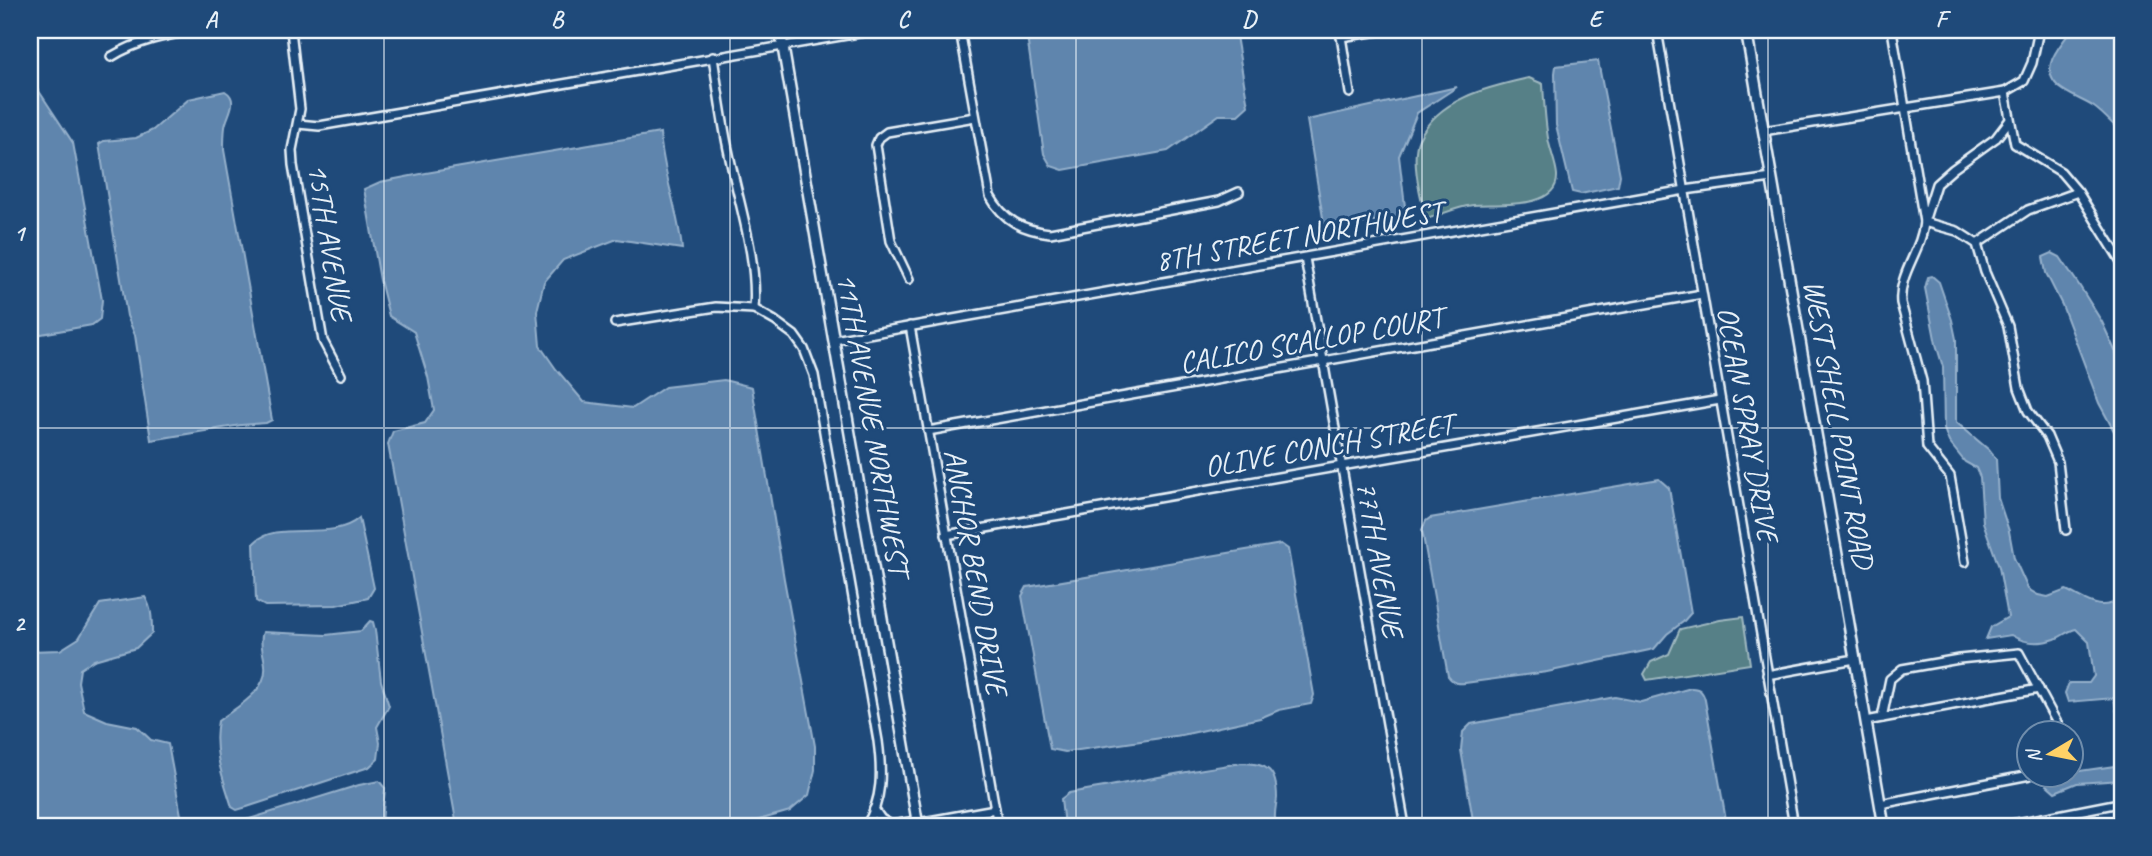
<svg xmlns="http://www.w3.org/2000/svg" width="2152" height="856" font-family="Caveat,sans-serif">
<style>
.green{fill:#568087;stroke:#9fb8c0;stroke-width:2}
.water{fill:#5e85ad;stroke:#95b0cb;stroke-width:2}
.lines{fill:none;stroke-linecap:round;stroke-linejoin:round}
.minor-casing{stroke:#e8f1f8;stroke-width:12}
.tertiary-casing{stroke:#e8f1f8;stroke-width:14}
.minor{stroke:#1f4a7a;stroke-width:7}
.tertiary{stroke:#1f4a7a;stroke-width:9}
.grid{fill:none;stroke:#e8f1f8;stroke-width:2;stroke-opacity:0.55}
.labels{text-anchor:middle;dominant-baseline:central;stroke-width:6;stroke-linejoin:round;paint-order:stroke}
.street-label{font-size:30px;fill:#e8f1f8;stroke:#1f4a7a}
.neatline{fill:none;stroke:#e8f1f8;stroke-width:2.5}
.grid-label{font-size:23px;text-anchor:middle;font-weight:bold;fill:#e8f1f8}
</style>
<rect width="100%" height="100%" fill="#1f4a7a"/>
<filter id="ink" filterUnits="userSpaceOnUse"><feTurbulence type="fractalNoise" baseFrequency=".0143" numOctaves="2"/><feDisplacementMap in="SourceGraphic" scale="14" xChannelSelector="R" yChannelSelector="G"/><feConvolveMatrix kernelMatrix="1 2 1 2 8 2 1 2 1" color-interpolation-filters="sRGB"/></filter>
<g filter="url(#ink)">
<g class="green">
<path d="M 1529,78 L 1543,84 C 1544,102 1545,120 1548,138 C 1550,151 1556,163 1557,175 C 1559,211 1494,203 1473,205 C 1456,207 1441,215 1426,219 C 1421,198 1410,159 1419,139 C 1438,98 1489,87 1529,78 Z"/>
<polygon points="1743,617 1750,664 1647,680 1644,674 1651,662 1669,654 1680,629 1720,620"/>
</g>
<g class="water">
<polygon points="1026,30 1235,30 1248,106 1238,115 1219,115 1168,151 1063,170 1051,166 1044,154"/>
<path d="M 2071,30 L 2122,30 L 2122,133 C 2113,125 2104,114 2094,107 C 2078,96 2044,89 2051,63 C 2054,51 2065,40 2071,30 Z"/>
<polygon points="1598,61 1620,175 1618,186 1581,194 1572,192 1556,125 1555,73 1556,66"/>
<polygon points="30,81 33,82 73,143 102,300 100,319 92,325 30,336"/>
<polygon points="1457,87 1417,113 1399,156 1406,215 1333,229 1324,224 1307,120"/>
<path d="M 225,91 C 240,100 227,114 225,127 C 224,134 224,142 224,150 L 272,420 L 266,423 L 241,425 L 151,440 L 135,335 L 127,316 L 99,144 L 104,141 L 136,138 L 153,130 L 189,99 Z"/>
<path d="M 660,133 C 663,173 678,210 682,249 L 617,239 L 563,260 L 544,282 L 537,311 L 540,346 L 556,369 L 584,402 L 633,408 L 665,387 L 724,380 L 752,387 L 784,579 L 815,746 L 815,770 L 809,795 L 790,811 L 738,826 L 457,826 L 388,444 L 393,431 L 425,423 L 434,410 L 428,377 L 414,332 L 389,316 L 380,280 L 364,189 L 380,182 L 426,173 Z"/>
<polygon points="2052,253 2060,257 2079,285 2102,322 2122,366 2122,446 2099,403 2062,305 2046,273 2043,257"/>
<path d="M 1932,276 L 1939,282 L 1952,320 L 1956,339 L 1956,422 L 1989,450 L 1996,459 L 1998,498 L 2009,531 L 2014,558 L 2028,589 L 2038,595 L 2048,597 L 2066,590 C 2086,599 2100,614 2122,598 L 2122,738 L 2114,698 L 2068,702 L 2065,693 L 2069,683 L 2089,683 L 2094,676 L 2089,642 L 2076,629 C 2067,631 2063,636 2055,639 C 2040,644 2025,644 2011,635 L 1986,639 L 1991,627 L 2008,617 L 1999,567 L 1983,522 L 1980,477 L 1976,468 L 1965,462 L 1949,442 L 1944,429 L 1943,367 L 1936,344 L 1925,288 L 1928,277 Z"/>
<path d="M 1659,479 L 1669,488 L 1691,613 L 1683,622 L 1667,634 L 1654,649 L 1547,672 L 1465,683 C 1457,684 1453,683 1448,676 L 1422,530 L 1426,521 L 1430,518 Z"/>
<path d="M 359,518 L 374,588 L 368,598 L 336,605 L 265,606 L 256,601 L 254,543 C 276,519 331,543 359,518 Z"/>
<polygon points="1281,544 1288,549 1314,695 1311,704 1279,710 1260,718 1182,735 1065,752 1050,749 1022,596 1027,587"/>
<path d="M 145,597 C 152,608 152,620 152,633 L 136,648 L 94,660 L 80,669 L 78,682 L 84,711 L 107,721 L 137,727 L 151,740 L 168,744 L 183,826 L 30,826 L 30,651 L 60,650 L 79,638 L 100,604 Z"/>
<path d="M 370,621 L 373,622 L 375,630 L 381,681 L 389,706 L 377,727 L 380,743 L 378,759 L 369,767 L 247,807 L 237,810 L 232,807 C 223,778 212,751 218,721 C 236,707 268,692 265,665 C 264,654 259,643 263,632 L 326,635 L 361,631 Z"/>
<path d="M 1691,688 C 1700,688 1703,692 1705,700 L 1727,826 L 1474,826 L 1461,750 L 1463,732 L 1471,724 L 1615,697 L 1641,702 Z"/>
<path d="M 1242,763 C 1267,763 1277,770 1277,798 C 1276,808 1273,815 1276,826 L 1064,826 L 1061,799 L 1069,793 C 1127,784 1184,771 1242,763 Z"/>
<polygon points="2122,765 2122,780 2077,783 2055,792 2047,785 2051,777 2072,776 2072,772"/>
<polygon points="379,781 385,788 382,822 377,826 244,826 243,821 359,785"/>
</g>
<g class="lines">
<g class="minor-casing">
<g id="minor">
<polyline points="291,30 300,109 292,150 293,165 323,341 341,375"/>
<path d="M 960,30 L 990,196 C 1004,221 1023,230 1050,233 L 1219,201 L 1239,192"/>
<polyline points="1340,30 1350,93"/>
<polyline points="1657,30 1794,826"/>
<path d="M 1892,30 L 1924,222 C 1922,250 1898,274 1901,303 L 1922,381 L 1927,447 L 1950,476 L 1965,562"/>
<polyline points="1341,37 1385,30"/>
<path d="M 111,57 C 139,40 166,35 197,30"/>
<path d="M 713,57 C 718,90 722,122 729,154 C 739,205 758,258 754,309"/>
<polyline points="2005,92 2015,144 2061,172 2078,192 2122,263"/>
<polyline points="2009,121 1996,138 1953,169 1936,184 1924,222 1957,231 1977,244 1985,272 2008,326 2019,388 2028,411 2047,436 2058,462 2066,530"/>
<polyline points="298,124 319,126 876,30"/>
<polyline points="1763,131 2005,92 2024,81 2032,63 2039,30"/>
<polyline points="1977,244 2028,210 2078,192"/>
<polyline points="1305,258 1405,826"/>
<polyline points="909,279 891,241 876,145 879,138 887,132 975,117"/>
<path d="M 615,323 L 716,307 L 754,309 L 775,321 L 794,335 L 804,349 L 814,375 L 878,741 C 882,771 883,799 866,826"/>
<polyline points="910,326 998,826"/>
<polyline points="834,340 1685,190 1772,178"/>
<polyline points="928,431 1702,294"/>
<polyline points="946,535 1720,400"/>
<polyline points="1767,675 1855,659"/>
<polyline points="1882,718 1890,679 1902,669 1959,659 2019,653 2063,734"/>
<polyline points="1866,721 2039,689"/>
<polyline points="1880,804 2030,775"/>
<polyline points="874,809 881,819 891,825"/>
<polyline points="885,826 910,822 918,823 995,809"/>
<polyline points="2002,826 2114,804"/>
</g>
</g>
<g class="tertiary-casing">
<g id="tertiary">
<polyline points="780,30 918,826"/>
<polyline points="1746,30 1884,826"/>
</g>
</g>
<use href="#minor" class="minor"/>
<use href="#tertiary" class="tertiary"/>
</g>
</g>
<path class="grid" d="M 384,30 L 384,826M 730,30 L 730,826M 1076,30 L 1076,826M 1422,30 L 1422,826M 1768,30 L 1768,826M 30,428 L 2122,428"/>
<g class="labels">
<g class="street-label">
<text transform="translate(1299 236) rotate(-10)">8TH STREET NORTHWEST</text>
<text transform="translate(330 242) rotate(81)">15TH AVENUE</text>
<text transform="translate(1311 340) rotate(-10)">CALICO SCALLOP COURT</text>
<text transform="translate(873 424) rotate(80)">11TH AVENUE NORTHWEST</text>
<text transform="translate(1748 424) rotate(80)">OCEAN SPRAY DRIVE</text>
<text transform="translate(1839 424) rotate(80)">WEST SHELL POINT ROAD</text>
<text transform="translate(1329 445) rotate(-10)">OLIVE CONCH STREET</text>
<text transform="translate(1380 559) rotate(80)">77TH AVENUE</text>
<text transform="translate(976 572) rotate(80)">ANCHOR BEND DRIVE</text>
</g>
</g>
<rect width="2152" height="856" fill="none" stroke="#1f4a7a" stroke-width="77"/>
<g transform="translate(2050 754) rotate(260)"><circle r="33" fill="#1f4a7a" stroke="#6f8dac" stroke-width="2"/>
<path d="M0-5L12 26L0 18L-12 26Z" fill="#ffd166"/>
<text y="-10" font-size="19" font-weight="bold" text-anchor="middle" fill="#e8f1f8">N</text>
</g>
<rect x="38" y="38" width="2076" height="780" class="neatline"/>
<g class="grid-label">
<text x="211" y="27">A</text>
<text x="557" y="27">B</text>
<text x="903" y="27">C</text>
<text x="1249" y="27">D</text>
<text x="1595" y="27">E</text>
<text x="1941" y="27">F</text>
<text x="19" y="241">1</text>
<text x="19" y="631">2</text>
</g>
</svg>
